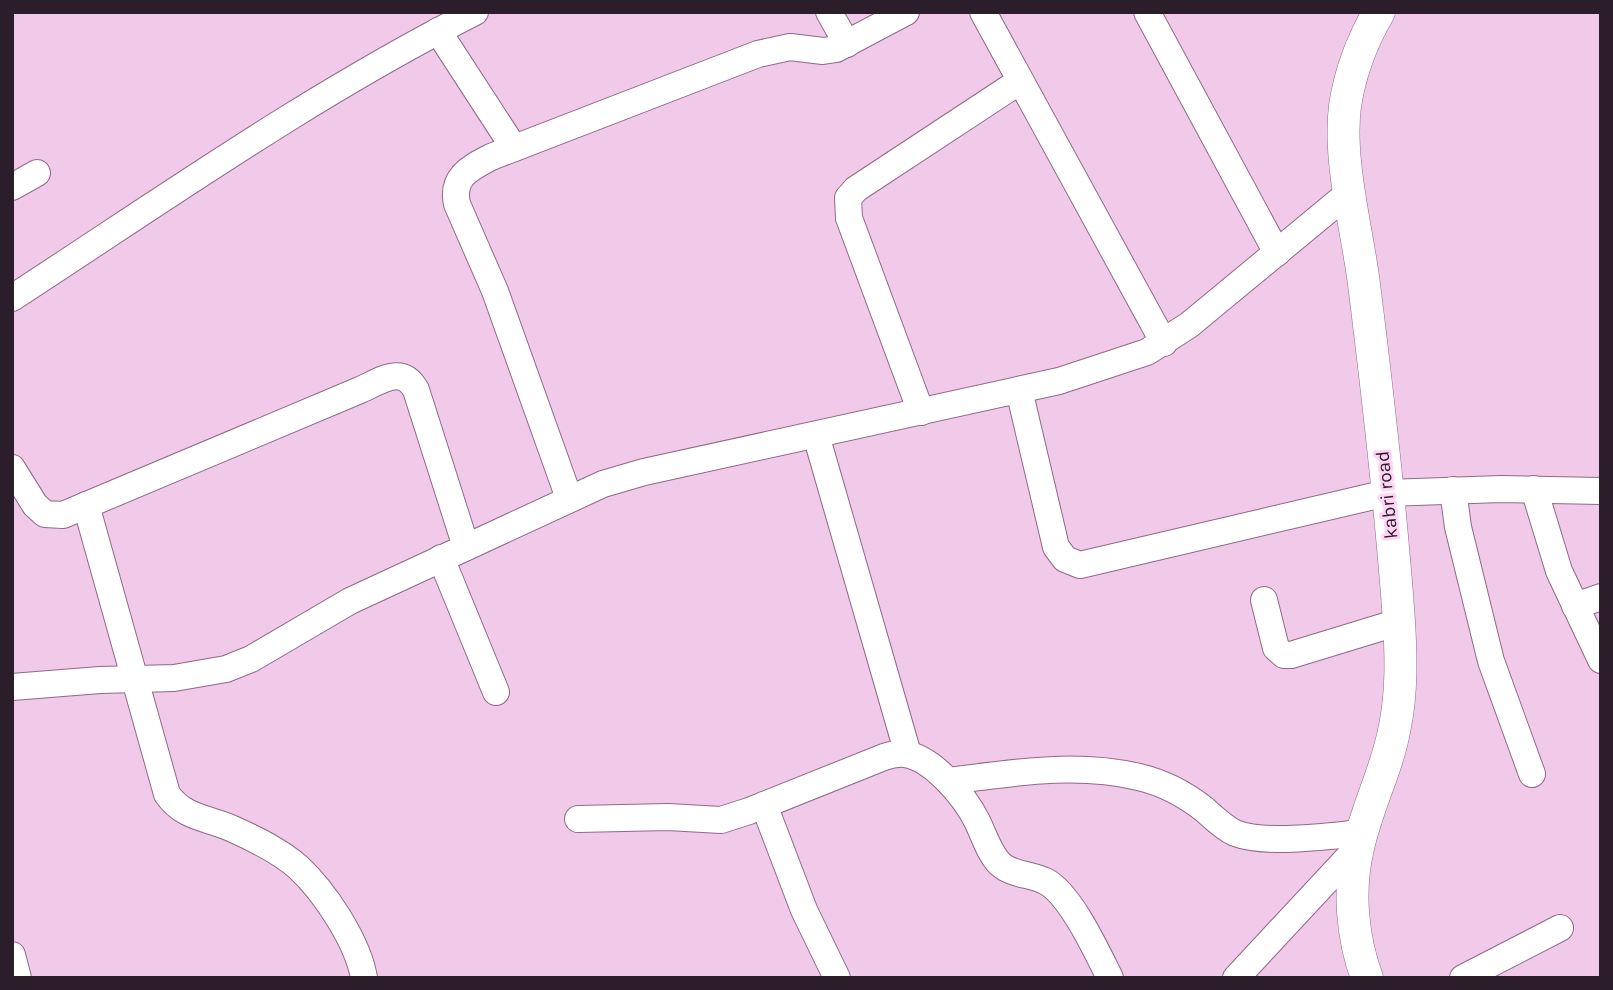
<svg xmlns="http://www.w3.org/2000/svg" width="1613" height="990" font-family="Karla,sans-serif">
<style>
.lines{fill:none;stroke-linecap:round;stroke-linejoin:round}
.minor-casing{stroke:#8f6a87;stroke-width:28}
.tertiary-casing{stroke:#8f6a87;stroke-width:33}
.minor{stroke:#fff;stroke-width:26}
.tertiary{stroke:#fff;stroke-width:32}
.labels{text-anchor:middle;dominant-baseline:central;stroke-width:6;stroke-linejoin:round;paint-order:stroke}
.street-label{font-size:19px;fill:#2b1d29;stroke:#ffd5f6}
</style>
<rect width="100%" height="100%" fill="#f1c9e9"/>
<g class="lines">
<g class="minor-casing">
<g id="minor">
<polyline points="829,12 847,44"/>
<polyline points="983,12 1164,343"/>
<polyline points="1147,12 1277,253"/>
<polyline points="438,31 514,148"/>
<polyline points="12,187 37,173"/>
<path d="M 12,298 C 164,199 313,94 475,12"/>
<polyline points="1019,390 1056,547 1065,559 1080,565 1387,493 1501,489 1601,491"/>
<polyline points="921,412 849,218 848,198 856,189 1020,81"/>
<polyline points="816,435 908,754"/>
<path d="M 12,468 L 35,505 L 45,514 L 63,515 L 360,390 C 381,381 402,364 416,390 L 466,547"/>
<polyline points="1534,489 1559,571 1601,660"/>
<polyline points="1453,490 1458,527 1491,661 1532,774"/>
<path d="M 569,498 L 495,291 L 457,204 C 451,177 470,168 491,157 L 758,54 L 790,47 L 823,51 L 836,49 L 906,12"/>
<path d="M 86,505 L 167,794 C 183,818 209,818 233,829 C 255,839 280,851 298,867 C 325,892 358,942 364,978"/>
<polyline points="441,558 496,692"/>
<polyline points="1264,600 1276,648 1284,655 1291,655 1399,622"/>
<polyline points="1575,606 1601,597"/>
<polyline points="12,687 100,680 174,678 226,669 251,659 350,601 603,484 644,472 1059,381 1147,352 1189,325 1350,192"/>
<path d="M 948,781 C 1012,773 1075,762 1139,777 C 1164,783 1185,794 1205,810 C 1214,818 1224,828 1235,833 C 1266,845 1328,836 1362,833"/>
<polyline points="764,805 804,910 837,978"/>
<path d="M 578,819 L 668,817 L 721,820 L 749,811 L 884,757 C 891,755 897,753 905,754 C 933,758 965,797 977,821 C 984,835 989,853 1000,864 C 1012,875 1031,874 1045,881 C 1070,893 1097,952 1110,978"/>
<polyline points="12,955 18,978"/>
<polyline points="1236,978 1358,847"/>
<polyline points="1463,978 1560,928"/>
</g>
</g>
<g class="tertiary-casing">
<path id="tertiary" d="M 1367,978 C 1352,937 1348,890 1358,848 C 1367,806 1388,768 1395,726 C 1402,692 1401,656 1399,621 C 1391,509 1378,396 1364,284 C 1357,229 1338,161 1345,106 C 1350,73 1362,41 1379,12"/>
</g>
<use href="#minor" class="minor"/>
<use href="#tertiary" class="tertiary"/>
</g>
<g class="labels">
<g class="street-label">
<text transform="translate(1387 495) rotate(-96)">kabri road</text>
</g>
</g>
<rect width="1613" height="990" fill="none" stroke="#2b1d29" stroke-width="28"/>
</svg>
